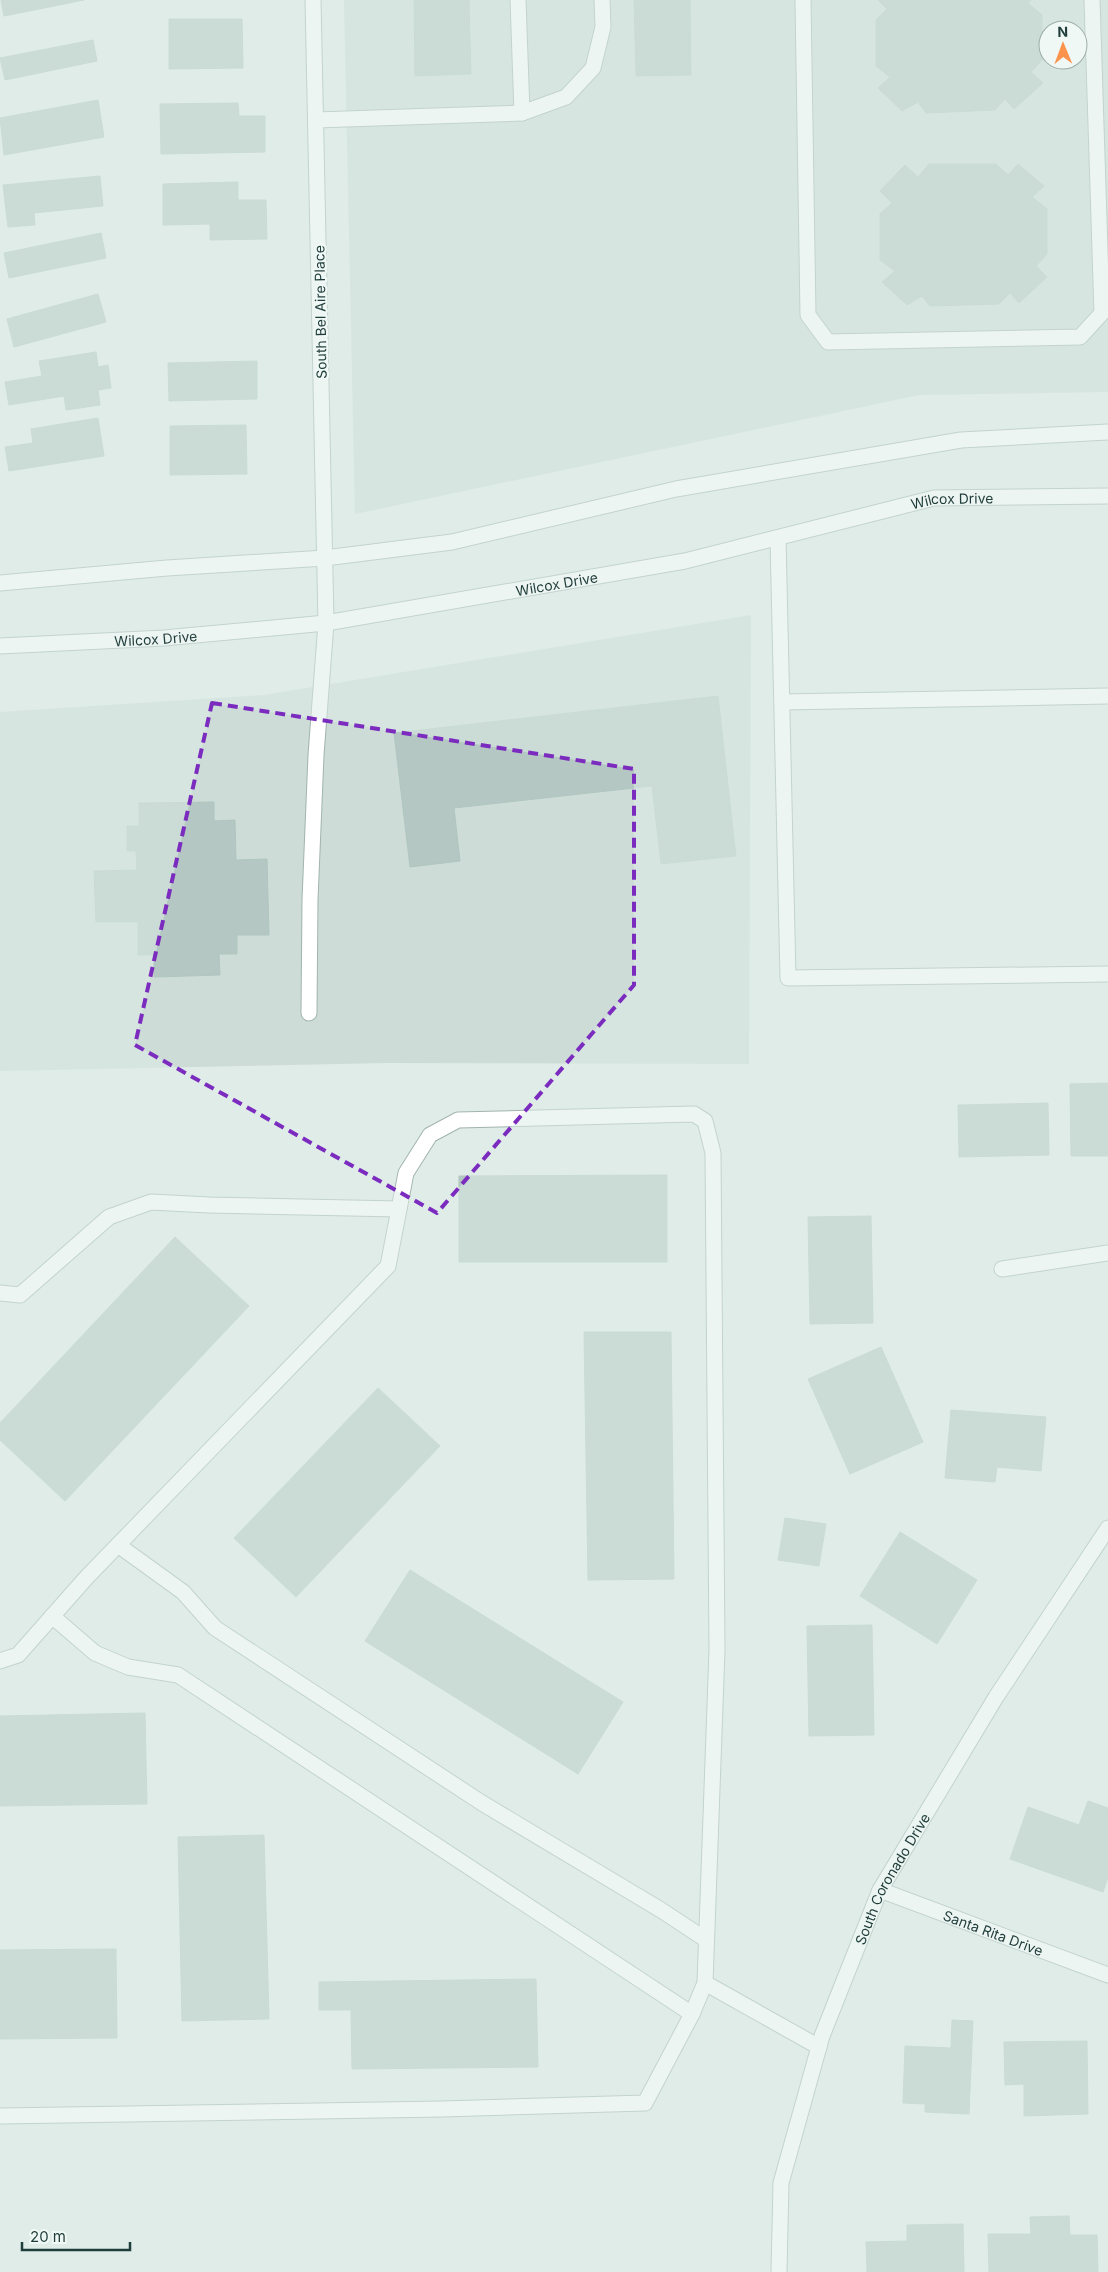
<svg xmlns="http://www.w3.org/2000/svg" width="1108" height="2272" font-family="Inter,sans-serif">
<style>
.built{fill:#cddcd7;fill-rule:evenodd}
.building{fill:#b4c7c2;stroke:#b1c6c0}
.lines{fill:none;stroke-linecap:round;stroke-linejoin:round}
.minor-casing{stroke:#a2b4b0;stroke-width:17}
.minor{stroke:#fff;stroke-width:15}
.marked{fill:none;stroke:#7b2cbf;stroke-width:4;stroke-dasharray:10 6;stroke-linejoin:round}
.labels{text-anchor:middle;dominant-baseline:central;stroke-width:4.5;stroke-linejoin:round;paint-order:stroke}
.street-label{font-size:14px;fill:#1f3d3a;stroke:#f0f8f5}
</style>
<rect width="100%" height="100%" fill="#dfece8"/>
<g class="built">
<path d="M 344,0 L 1108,0 L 1108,392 L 919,395 L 355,514 ZM 1048,30 L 1078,30 L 1078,60 L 1048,60 Z"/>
<polygon points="751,615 749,1064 385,1063 0,1071 0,712 264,695"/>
</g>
<g class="building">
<polygon points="1,0 84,0 4,16"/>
<polygon points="414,0 469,0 471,74 415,76"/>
<polygon points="634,0 690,0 691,75 636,76"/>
<polygon points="878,0 1031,0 1028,3 1042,15 1042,60 1031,72 1043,83 1014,109 1005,99 995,110 926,113 918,102 902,111 878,88 890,77 876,66 876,20 887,9"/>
<polygon points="169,19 242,19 243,68 169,69"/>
<polygon points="93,40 97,61 5,80 0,58"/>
<polygon points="98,100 104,137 4,155 0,118"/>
<polygon points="238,103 239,116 265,116 265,152 161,154 160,104"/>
<polygon points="929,164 996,164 1008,175 1018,164 1044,186 1032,197 1047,209 1047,254 1036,266 1047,277 1019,303 1010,293 999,304 930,306 922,296 907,305 882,282 895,271 880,260 880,214 892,203 880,191 905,165 918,177"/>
<polygon points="100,176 103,206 34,213 35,225 8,227 3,185"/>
<polygon points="238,182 238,200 266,200 267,239 210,240 210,224 163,225 163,184"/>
<polygon points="101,233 106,258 9,278 4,253"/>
<polygon points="98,294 106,322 14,347 7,319"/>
<polygon points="96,352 98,367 108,365 111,388 98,390 100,405 66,410 64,396 9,405 5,382 42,376 39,361"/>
<polygon points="257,361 257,399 169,401 168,363"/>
<polygon points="98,418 104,456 9,471 5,447 33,443 31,429"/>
<polygon points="246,425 247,474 170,475 170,426"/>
<polygon points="718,696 736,856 661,864 652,786 454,808 460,861 410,867 394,733"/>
<polygon points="214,802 214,821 235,820 236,860 267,859 269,935 237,935 237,954 219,954 220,975 154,977 154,955 138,955 138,922 96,922 94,871 137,870 136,851 127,851 127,826 139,826 139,803"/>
<polygon points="1108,1083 1108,1156 1071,1156 1070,1084"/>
<polygon points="1048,1103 1049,1155 959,1157 958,1105"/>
<polygon points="667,1175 667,1262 459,1262 459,1176"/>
<polygon points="871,1216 873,1323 810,1324 808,1217"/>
<polygon points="175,1237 249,1306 65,1501 0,1440 0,1423"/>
<polygon points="584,1332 671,1332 674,1579 588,1580"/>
<polygon points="881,1347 923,1442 850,1474 808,1379"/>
<polygon points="378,1388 440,1446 296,1597 234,1538"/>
<polygon points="951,1410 1046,1417 1041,1471 997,1467 995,1482 945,1478"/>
<polygon points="785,1518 826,1524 819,1566 778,1560"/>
<polygon points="900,1532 977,1580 937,1644 860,1596"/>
<polygon points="410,1570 623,1702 578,1774 365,1641"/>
<polygon points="872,1625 874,1735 809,1736 807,1626"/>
<polygon points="145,1713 147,1804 0,1806 0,1716"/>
<polygon points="1088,1801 1108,1808 1108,1877 1103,1892 1010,1859 1028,1807 1079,1825"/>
<polygon points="264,1835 269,2019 182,2021 178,1837"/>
<polygon points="116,1949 117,2038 0,2039 0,1950"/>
<polygon points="536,1979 538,2067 352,2069 351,2010 319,2010 319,1982"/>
<polygon points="952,2020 973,2021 969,2114 925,2112 925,2104 903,2103 905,2046 951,2048"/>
<polygon points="1087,2041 1088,2114 1024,2116 1024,2084 1005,2085 1004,2042"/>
<polygon points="1069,2216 1070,2235 1097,2235 1098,2272 989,2272 988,2234 1031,2234 1030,2217"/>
<polygon points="963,2224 964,2272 867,2272 866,2242 907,2241 907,2225"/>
</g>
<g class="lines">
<g class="minor-casing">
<g id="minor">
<polyline points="518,0 522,113"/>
<polyline points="803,0 808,315 828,342 1080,337 1102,313 1092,0"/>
<polyline points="316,120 522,113 566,97 593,68 603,27 602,0"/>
<polyline points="778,538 788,978 1108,974"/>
<polyline points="0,583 167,568 325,558 452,542 676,489 961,440 1108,432"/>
<path id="s1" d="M 0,646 L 164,638 L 326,623 L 685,561 L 934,498 L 1108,496"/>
<polyline points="782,702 1108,696"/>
<polyline points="309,1013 310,900 316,755 326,623 313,0"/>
<polyline points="1002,1269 1108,1253"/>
<polyline points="0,1293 20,1295 109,1217 151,1202 209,1205 399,1209"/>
<polyline points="118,1545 183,1592 215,1628 482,1803 661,1910 705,1939"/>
<polyline points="52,1616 95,1653 128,1667 178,1675 692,2014"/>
<polyline points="0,1661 18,1655 86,1578 388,1266 406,1173 430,1135 458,1120 694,1114 705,1121 713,1153 717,1650 705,1983 692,2014 645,2103 442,2109 0,2116"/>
<path id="s2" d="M 880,1890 L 1108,1975"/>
<polyline points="705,1983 819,2047"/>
<path id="s3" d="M 779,2272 L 781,2183 L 822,2036 L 880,1890 L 996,1697 L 1108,1528"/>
</g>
</g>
<use href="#minor" class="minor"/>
</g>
<path d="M0 0H1108V2272H0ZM 212,703 L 634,769 L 634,985 L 437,1213 L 135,1045 Z" fill="#dfece8" fill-opacity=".55" fill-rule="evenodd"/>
<path class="marked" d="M 212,703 L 634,769 L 634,985 L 437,1213 L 135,1045 Z"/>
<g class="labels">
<g class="street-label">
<text transform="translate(320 312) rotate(-91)">South Bel Aire Place</text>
<text stroke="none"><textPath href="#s1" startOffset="966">Wilcox Drive</textPath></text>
<text stroke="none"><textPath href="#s1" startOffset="561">Wilcox Drive</textPath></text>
<text stroke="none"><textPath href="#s1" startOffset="156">Wilcox Drive</textPath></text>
<text stroke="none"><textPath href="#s3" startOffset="414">South Coronado Drive</textPath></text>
<text stroke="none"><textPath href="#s2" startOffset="121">Santa Rita Drive</textPath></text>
</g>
</g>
<g transform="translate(1063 45) rotate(359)"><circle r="24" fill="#f0f8f5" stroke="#9cadaa"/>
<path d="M0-4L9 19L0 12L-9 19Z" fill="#fc934d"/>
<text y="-8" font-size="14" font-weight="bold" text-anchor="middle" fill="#1f3d3a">N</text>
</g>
<path d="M22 2242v8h108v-8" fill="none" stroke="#1f3d3a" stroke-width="2.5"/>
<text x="30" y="2242" font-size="15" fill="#1f3d3a" stroke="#f0f8f5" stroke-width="4" paint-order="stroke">20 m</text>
</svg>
